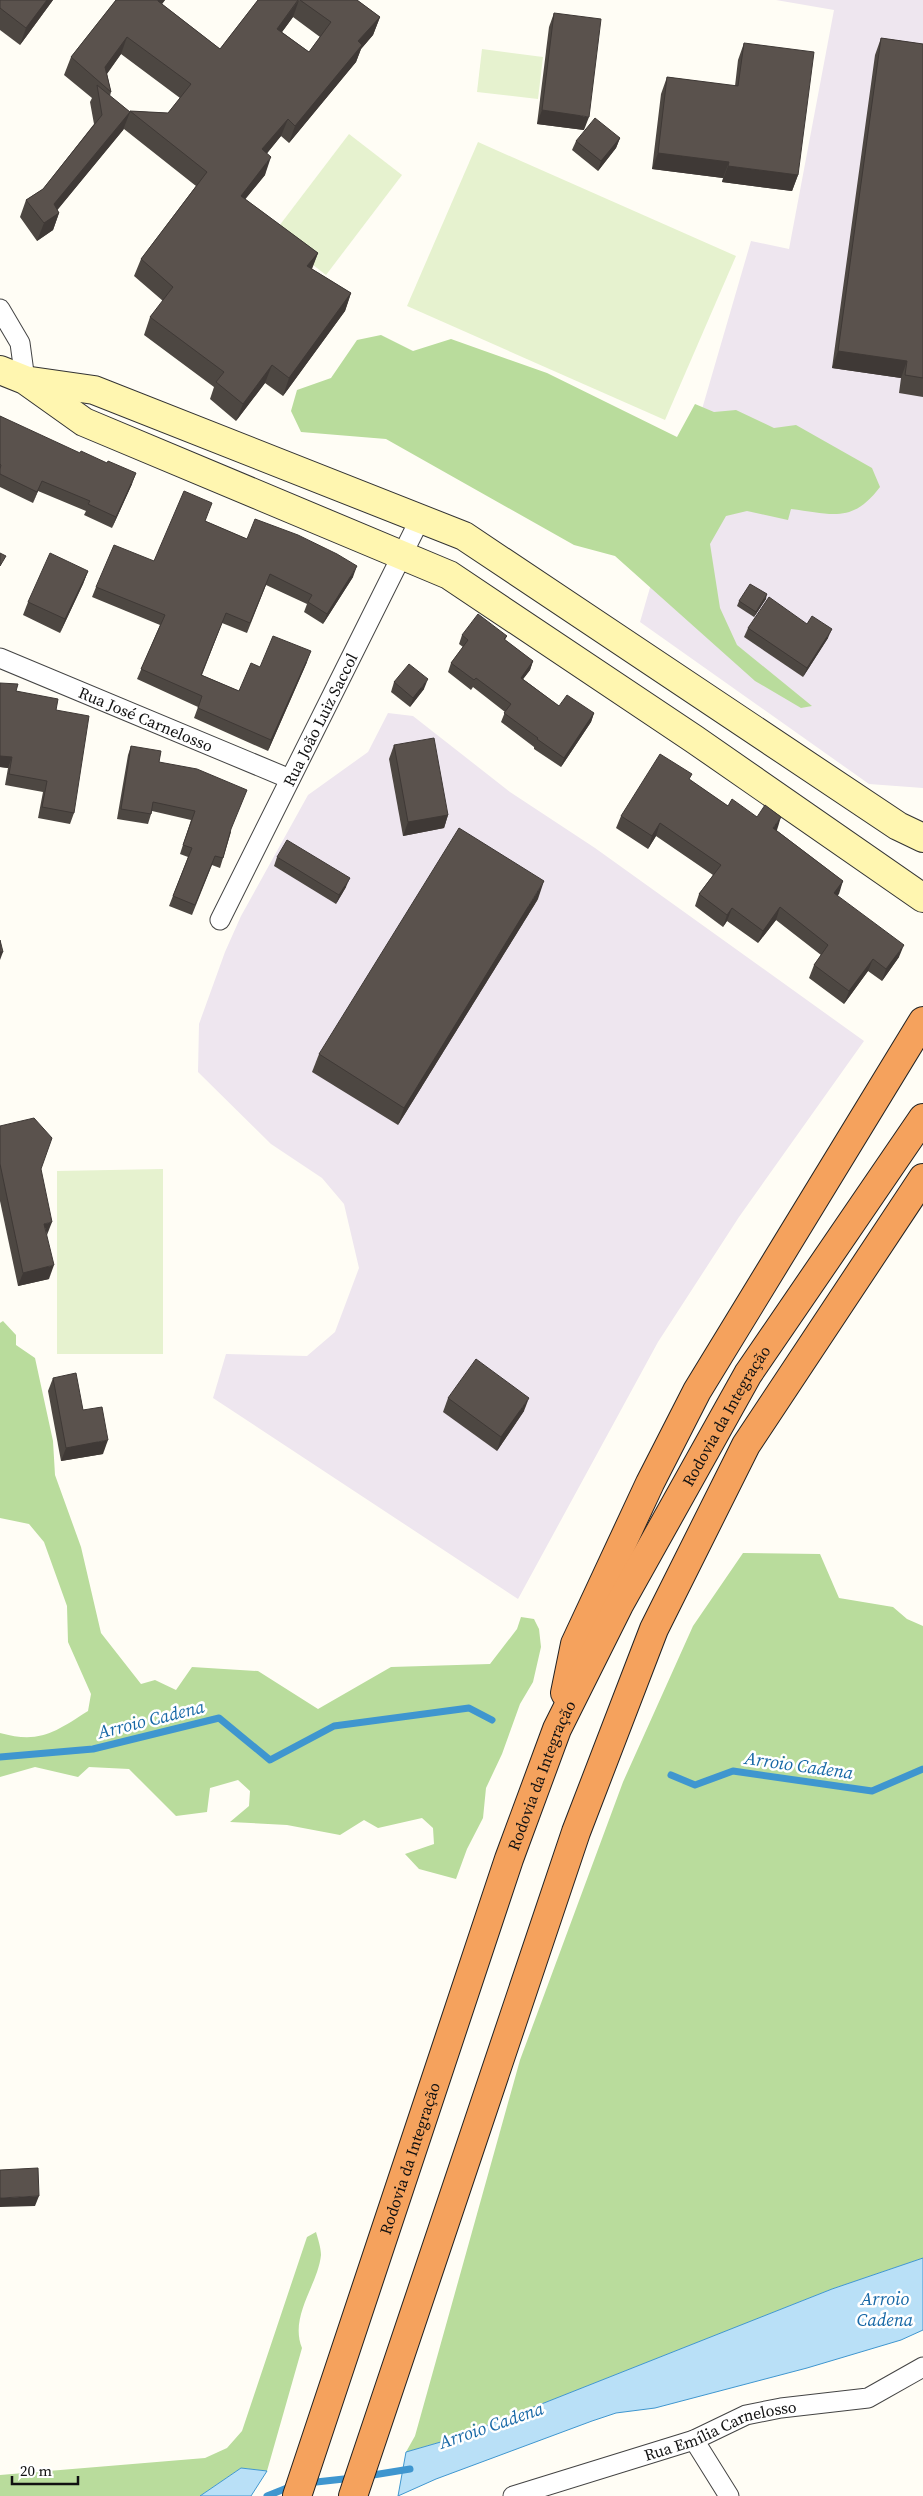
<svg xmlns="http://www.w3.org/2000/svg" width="923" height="2496" font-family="'Source Serif 4',serif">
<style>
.industrial{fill:#eee6ef}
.forest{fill:#b9dc9c}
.pitch{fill:#e6f2cf}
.water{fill:#b9e0f7;stroke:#3f96cf}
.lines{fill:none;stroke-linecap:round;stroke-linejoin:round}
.stream{stroke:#3f96cf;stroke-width:7}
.street-casing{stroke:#444;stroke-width:21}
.secondary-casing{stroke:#333;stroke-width:30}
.highway-casing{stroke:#222;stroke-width:30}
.street{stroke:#fff;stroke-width:19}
.secondary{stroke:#fff6b0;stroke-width:28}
.highway{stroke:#f5a25d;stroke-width:28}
.wall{fill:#4d4742;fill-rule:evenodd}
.shaded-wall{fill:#3f3936}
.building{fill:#5a524d;stroke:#3f3936}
.labels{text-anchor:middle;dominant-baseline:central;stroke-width:5;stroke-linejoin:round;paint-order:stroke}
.street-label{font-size:16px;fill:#111;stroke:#fff}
.water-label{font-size:18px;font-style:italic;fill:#1768a6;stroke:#fff}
</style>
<rect width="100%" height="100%" fill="#fffdf5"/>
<g class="industrial">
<polygon points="776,0 923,0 923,788 869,784 640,622 751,241 789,249 834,10"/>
<polygon points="388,713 413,716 510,792 595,848 864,1041 739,1217 658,1342 518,1599 213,1398 226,1354 307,1356 335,1332 359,1268 344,1204 322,1178 271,1144 198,1072 199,1024 225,952 241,916 308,795 368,752"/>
</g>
<g class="forest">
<path d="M 381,335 L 413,351 L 451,339 L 547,373 L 677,437 L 695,404 L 714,412 L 736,410 L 774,428 L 796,425 L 872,468 L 880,487 C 852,524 832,514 791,509 L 788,520 L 747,511 L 726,516 L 710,544 L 720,608 L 737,645 L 812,706 L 801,708 L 755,681 L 615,556 L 574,545 L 386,439 L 301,432 L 291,411 L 297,390 L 331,378 L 357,340 Z"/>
<path d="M 3,1321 L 16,1335 L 16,1345 L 35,1358 L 53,1441 L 55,1475 L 81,1547 L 101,1633 L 141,1684 L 155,1680 L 176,1690 L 192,1667 L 258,1671 L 318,1709 L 391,1667 L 490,1664 L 517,1629 L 521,1617 L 534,1619 L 539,1629 L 541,1647 L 533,1682 L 520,1704 L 502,1754 L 486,1788 L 483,1818 L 467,1849 L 456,1879 L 419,1869 L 405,1854 L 434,1844 L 433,1828 L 422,1818 L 378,1828 L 364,1820 L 340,1835 L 287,1825 L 230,1822 L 249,1806 L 250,1791 L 238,1780 L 210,1788 L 207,1812 L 176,1816 L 129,1769 L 89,1767 L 78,1777 L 35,1767 L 0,1777 L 0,1733 C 40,1744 55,1732 88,1711 L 91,1694 L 68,1642 L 67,1606 L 44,1542 L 29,1524 L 0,1518 L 0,1323 Z"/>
<polygon points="743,1553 820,1554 839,1598 893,1607 907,1619 923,1626 923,2258 832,2289 458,2437 406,2452 415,2436 520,2060 623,1782 693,1626"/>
<path d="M 316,2232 C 318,2239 321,2248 321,2255 C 318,2285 289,2316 302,2348 L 267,2471 L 241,2468 L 200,2496 L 0,2496 L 0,2475 L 205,2458 L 227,2448 L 242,2431 L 307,2237 Z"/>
</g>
<g class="pitch">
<polygon points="482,49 543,57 538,99 477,92"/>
<polygon points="349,134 402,175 326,275 273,234"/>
<polygon points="478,142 736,256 665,420 407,306"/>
<polygon points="163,1169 163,1354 57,1354 57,1171"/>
</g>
<g class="water">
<polygon points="923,2258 923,2330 901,2340 807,2368 655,2408 616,2413 592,2421 436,2479 398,2496 406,2452 458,2437 832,2289"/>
<polygon points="241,2468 267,2471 251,2496 200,2496"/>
</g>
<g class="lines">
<g class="stream">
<polyline points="0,1757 93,1749 219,1718 270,1760 334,1726 469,1708 492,1720"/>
<polyline points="671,1775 695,1785 733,1771 872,1791 923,1769"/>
<polyline points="367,2476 410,2469"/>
<polyline points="307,2483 353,2478"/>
<polyline points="267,2496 292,2486"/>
</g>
<g class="street-casing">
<g id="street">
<polyline points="0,309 20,343 25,380"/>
<path id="s1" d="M 0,658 L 290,779"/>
<path id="s2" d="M 220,920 L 420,519"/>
<polyline points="694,2440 729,2496"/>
<path id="s3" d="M 513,2496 L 694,2440 L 746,2415 L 781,2408 L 868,2398 L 923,2367"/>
</g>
</g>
<g class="secondary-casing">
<g id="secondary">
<polyline points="0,370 25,380 84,422 449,575 694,739 923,898"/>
<polyline points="31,381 94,390 464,536 898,826 923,838"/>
</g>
</g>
<g class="highway-casing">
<g id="highway">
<polyline points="565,1693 575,1644 650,1483 697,1391 923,1021"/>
<path id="s4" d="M 297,2496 L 509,1859 L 557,1729 L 619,1605 L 748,1374 L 923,1118"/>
<polyline points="353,2496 576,1832 654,1629 746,1445 923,1178"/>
</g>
</g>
<use href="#street" class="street"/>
<use href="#secondary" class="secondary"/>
<use href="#highway" class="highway"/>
</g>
<g class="wall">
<polygon points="0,0 53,0 20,45 0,30"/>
<path d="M 116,0 L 165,0 L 162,4 L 220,49 L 258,0 L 357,0 L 380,17 L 373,35 L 361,49 L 356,62 L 289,143 L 281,136 L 267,153 L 265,175 L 245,199 L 318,253 L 312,269 L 351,293 L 345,311 L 283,396 L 265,383 L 236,421 L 210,399 L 214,387 L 144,335 L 150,317 L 163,301 L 134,276 L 141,259 L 196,186 L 124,129 L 57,210 L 59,213 L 53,230 L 37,241 L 20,217 L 26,200 L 43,189 L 94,124 L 90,102 L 92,98 L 64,75 L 71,57 ZM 293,17 L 320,37 L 309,52 L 282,32 ZM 121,54 L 180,98 L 168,113 L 130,111 L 130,112 L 110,96 L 111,92 L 107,74 Z"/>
<polygon points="554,13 584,130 537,124 549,27"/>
<polygon points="881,38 923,44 923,397 899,393 901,378 832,368 875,55"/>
<polygon points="744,43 798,175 792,191 722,182 723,178 652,169 661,94 667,77 735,86 738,60"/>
<polygon points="620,138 616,148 598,171 572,150 576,141"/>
<polygon points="0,416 132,484 112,528 84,515 86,511 38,491 33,503 0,487"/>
<polygon points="205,521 247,539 353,577 323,624 304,612 307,604 266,585 247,633 222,623 202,675 239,691 260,667 307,662 268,751 194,718 198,707 137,679 160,625 92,597 96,587 154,561"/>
<polygon points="88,571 83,584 60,633 23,615 28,602"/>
<polygon points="766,599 754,617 737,606 739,601"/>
<polygon points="748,628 828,638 803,677 744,637"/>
<polygon points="462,635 507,636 505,640 533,661 530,670 523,679 559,706 594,713 591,722 561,767 534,749 534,747 501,722 505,712 473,687 471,690 448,672 451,663 463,647 459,644"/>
<polygon points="394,682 424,689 410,707 391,692"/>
<polygon points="0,683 16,691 56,710 74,813 70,824 38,818 43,792 5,785 8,768 0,767"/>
<polygon points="394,745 448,815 444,828 403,836 389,759"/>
<polygon points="131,746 159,762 231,832 220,868 212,865 192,915 169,906 188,857 180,854 191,820 152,811 148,824 117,819 128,755"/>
<polygon points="690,780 728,806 757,817 777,830 776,830 843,881 837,895 899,957 882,981 868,971 844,1004 809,978 814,965 821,955 776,920 758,943 727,921 723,927 695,906 699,894 713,875 656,836 648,849 616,828 621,816"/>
<polygon points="277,857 346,887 336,904 274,866"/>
<polygon points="538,899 398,1125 312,1072 319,1054"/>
<polygon points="0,1126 41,1169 49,1279 18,1286 0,1201"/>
<polygon points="53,1378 83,1410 103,1454 61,1461 48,1391"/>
<polygon points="448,1398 524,1411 497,1451 443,1412"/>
</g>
<g class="shaded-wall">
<polygon points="47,0 53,0 20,45 26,28"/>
<polygon points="158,0 165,0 151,18"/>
<polygon points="299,0 293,17 271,47 277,29"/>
<polygon points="380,17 373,35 361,49 356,62 289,143 295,126 358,41"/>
<polygon points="127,37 121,54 100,83 105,67"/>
<polygon points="542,110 589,117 584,130 537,124"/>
<polygon points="130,112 123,130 50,219 59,213 53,230 37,241 44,223 54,204"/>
<polygon points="288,119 281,136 256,167 262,149"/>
<polygon points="620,138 616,148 598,171 601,161"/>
<polygon points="658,153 729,162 723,178 652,169"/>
<polygon points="271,157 265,175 234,213 241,196"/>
<polygon points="728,166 798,175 792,191 722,182"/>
<polygon points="318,253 311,270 307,266"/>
<polygon points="351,293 345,311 283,396 289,378"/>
<polygon points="838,351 907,361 901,378 832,368"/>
<polygon points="272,365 265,383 236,421 243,404"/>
<polygon points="136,473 132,484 112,528 116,517"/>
<polygon points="42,481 38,491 33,503 37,492"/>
<polygon points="357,566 353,577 323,624 327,614"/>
<polygon points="88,571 83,584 60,633 65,619"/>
<polygon points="767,594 766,599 754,617 756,612"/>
<polygon points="832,629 828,638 803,677 807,668"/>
<polygon points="311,651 307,662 268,751 271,740"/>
<polygon points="533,661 530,670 517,687 521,678"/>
<polygon points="428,679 424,689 410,707 413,698"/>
<polygon points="594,713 591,722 561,767 564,758"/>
<polygon points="0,756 12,757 8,768 0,767"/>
<polygon points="448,815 444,828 403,836 408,822"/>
<polygon points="781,817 777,830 769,841 773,828"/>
<polygon points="660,823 656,836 648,849 652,836"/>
<polygon points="350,878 346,887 336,904 339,895"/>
<polygon points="544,881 538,899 398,1125 404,1108"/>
<polygon points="843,881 839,894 830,905 834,893"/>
<polygon points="780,907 776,920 758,943 763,931"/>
<polygon points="732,908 727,921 723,927 727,915"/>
<polygon points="904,945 899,957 882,981 886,969"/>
<polygon points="0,952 3,952 0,960"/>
<polygon points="873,959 868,971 844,1004 849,991"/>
<polygon points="52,1222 47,1235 44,1224"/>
<polygon points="54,1265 49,1279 18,1286 23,1273"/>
<polygon points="529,1398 524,1411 497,1451 501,1437"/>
<polygon points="108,1440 103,1454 61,1461 66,1448"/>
<polygon points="39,2196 35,2206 0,2207 0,2198"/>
</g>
<g class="building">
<polygon points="0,0 47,0 26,28 0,8"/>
<polygon points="116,0 158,0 158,1 220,49 258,0 298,0 277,29 309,52 331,22 300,0 357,0 380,17 358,41 362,45 295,126 288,119 262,149 271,157 241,196 318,253 307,266 351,293 289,378 272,365 243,404 216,382 224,372 150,317 173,287 141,259 207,172 130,111 168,113 191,84 127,37 105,67 111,92 71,57"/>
<polygon points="554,13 601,19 589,117 542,110"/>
<polygon points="881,38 923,44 923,378 905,375 907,361 838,351"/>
<polygon points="744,43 814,52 798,175 728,166 729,162 658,153 667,77 738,86"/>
<polygon points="97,85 130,112 54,204 59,213 44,223 26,200 43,189 102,115"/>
<polygon points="595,118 620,138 601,161 576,141"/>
<polygon points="0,416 80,453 81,451 107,463 108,461 136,473 116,517 88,504 90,501 42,481 37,492 0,474 0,469 1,465 0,464"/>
<polygon points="184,491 212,503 205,521 247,539 255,519 298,535 337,554 357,566 327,614 308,602 312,595 270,574 250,623 226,613 201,675 239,691 251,663 260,667 273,636 311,651 271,740 198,708 202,696 141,669 165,615 96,587 114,545 154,561"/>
<polygon points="0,553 6,556 0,566"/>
<polygon points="50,553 88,571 65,619 28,602"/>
<polygon points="750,584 767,594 756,612 739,601"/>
<polygon points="769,597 807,624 812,616 832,629 807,668 748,628"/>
<polygon points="478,614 507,636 504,639 533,661 521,678 559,706 567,695 594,713 564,758 537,739 538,738 504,713 511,704 476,678 474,680 451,663 468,640 462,635"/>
<polygon points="409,664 428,679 413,698 394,682"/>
<polygon points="0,683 18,684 16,691 58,699 56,710 89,716 74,813 42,807 47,781 9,774 12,757 0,756"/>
<polygon points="434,738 448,815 408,822 394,745"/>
<polygon points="131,746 161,751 159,762 197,769 247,790 231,829 223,858 215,856 195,905 173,896 192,848 183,845 195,811 153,802 151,814 121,809"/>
<polygon points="660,754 692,774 689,779 728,806 732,799 757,817 765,805 781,817 773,828 843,881 834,893 904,945 886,969 873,959 849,991 814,965 828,945 780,907 763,931 732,908 727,915 699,894 721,865 660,823 652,836 621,816"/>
<polygon points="459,828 544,881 404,1108 319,1054"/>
<polygon points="287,840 350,878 339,895 277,857"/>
<polygon points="0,940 3,952 0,952"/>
<polygon points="34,1118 52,1138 41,1169 52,1222 44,1224 54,1265 23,1273 0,1164 0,1126"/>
<polygon points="476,1359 529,1398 501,1437 448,1398"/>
<polygon points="76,1373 83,1410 102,1407 108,1440 66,1448 53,1378"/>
<polygon points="38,2168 39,2196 0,2198 0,2170"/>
</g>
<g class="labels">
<g class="street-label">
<text stroke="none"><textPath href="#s1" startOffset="158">Rua José Carnelosso</textPath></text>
<text stroke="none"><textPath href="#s2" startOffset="224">Rua João Luiz Saccol</textPath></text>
<text stroke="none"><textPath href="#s4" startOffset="1166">Rodovia da Integração</textPath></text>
<text stroke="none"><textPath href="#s4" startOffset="761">Rodovia da Integração</textPath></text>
<text stroke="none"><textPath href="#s4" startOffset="356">Rodovia da Integração</textPath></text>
<text stroke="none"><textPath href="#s3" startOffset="218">Rua Emília Carnelosso</textPath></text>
</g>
<g class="water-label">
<text transform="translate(151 1719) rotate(-14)">Arroio Cadena</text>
<text transform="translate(799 1765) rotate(8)">Arroio Cadena</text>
<text x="885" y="2298">Arroio<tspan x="885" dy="21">Cadena</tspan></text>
<text transform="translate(491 2425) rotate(-19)">Arroio Cadena</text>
</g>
</g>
<path d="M12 2476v8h66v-8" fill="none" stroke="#111111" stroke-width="2.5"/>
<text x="20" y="2476" font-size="15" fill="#111111" stroke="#ffffff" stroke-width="4" paint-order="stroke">20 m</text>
</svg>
